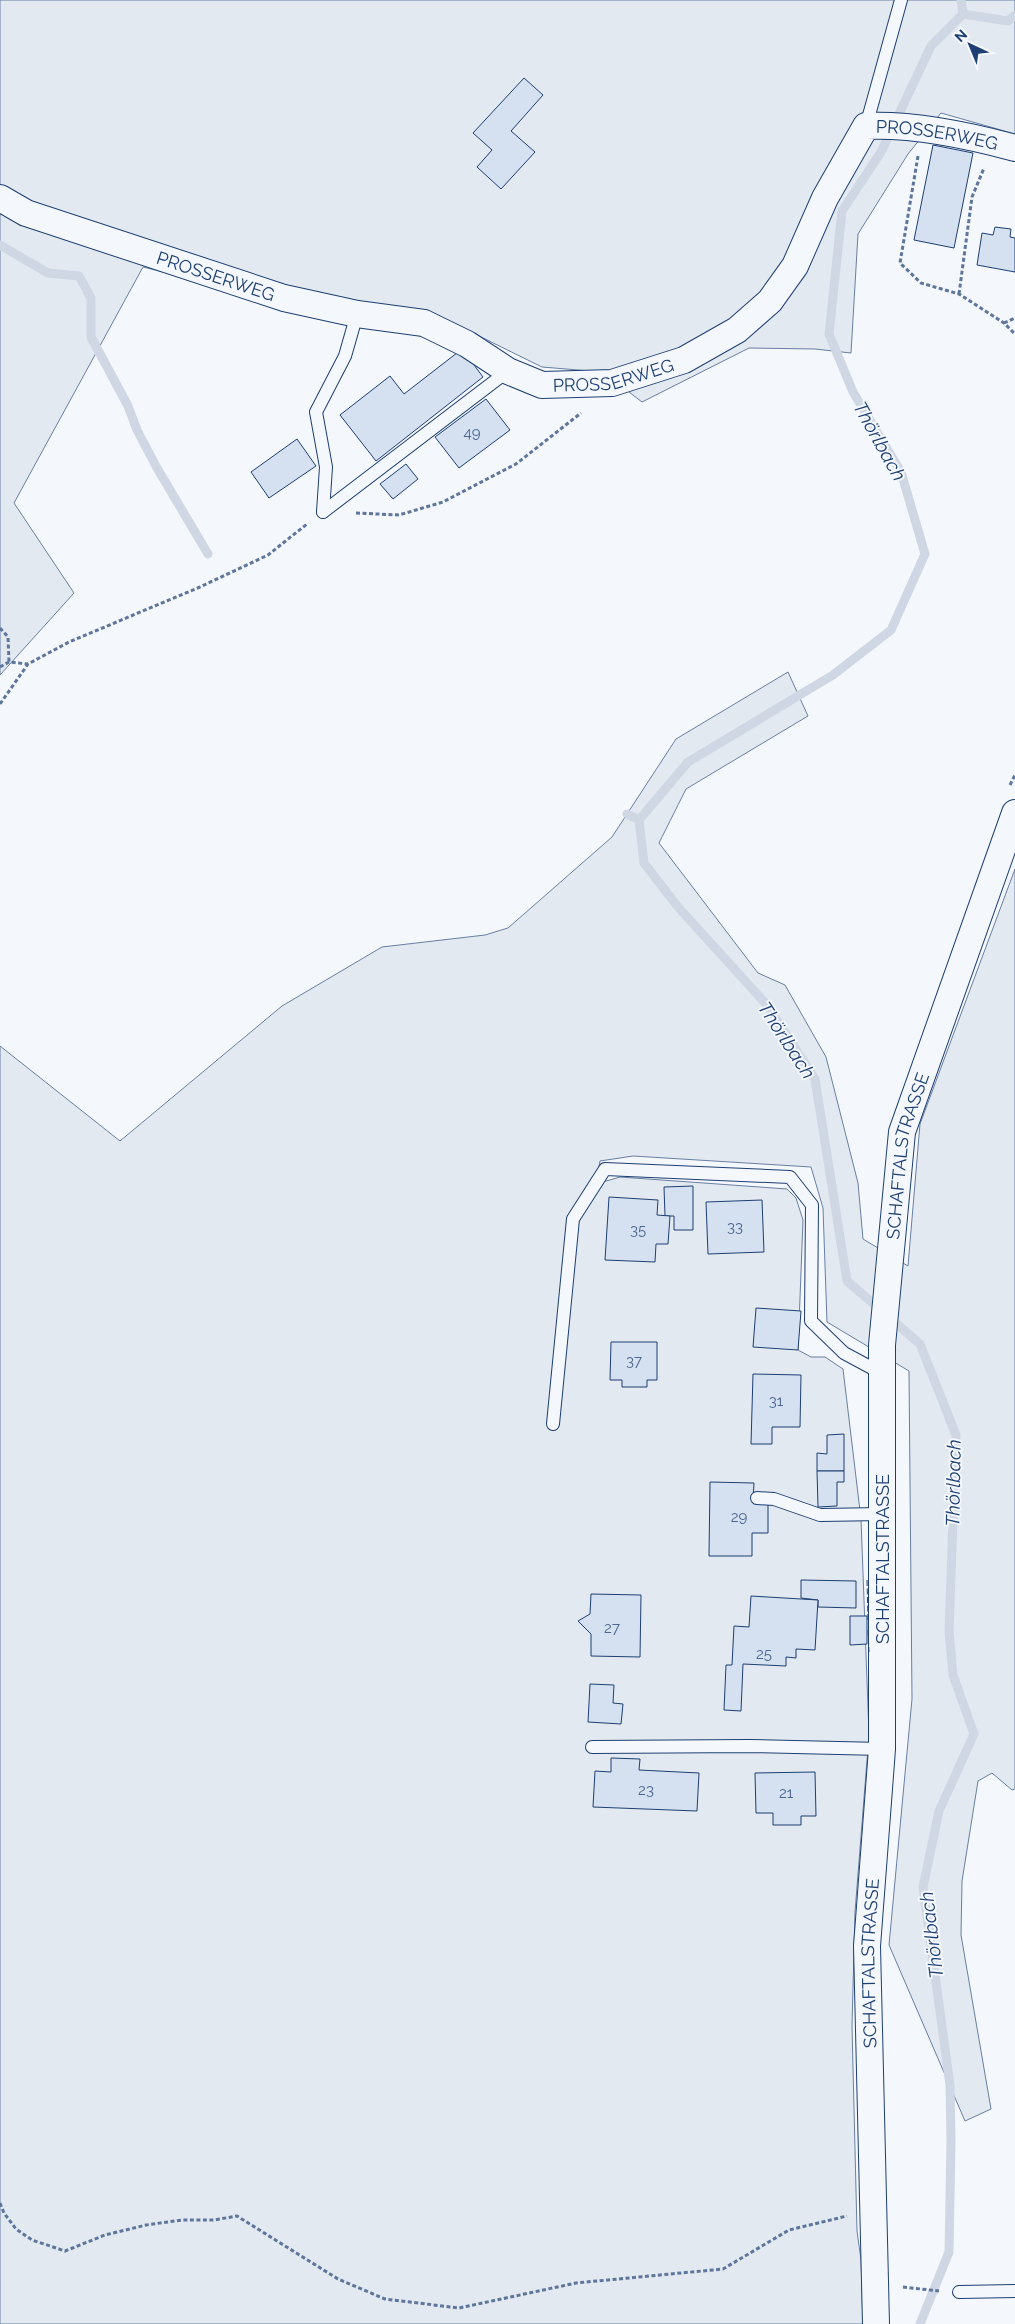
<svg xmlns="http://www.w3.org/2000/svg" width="1015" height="2324" font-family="Raleway,sans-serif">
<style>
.green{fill:#e3e9f0;stroke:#687fa3}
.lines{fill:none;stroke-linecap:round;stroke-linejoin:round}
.stream{stroke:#cfd7e4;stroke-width:9}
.building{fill:#d5e0f0;stroke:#1d3f73}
.service-casing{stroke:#1d3f73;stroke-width:14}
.minor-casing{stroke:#1d3f73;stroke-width:28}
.path{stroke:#5e769c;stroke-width:3;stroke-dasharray:4 2.5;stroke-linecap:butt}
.service{stroke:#f4f7fb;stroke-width:12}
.minor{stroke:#f4f7fb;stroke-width:26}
.fence{stroke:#1d3f73;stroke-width:1;stroke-dasharray:6 2.5;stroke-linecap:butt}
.labels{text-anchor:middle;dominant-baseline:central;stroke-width:4;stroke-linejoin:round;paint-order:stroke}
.number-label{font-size:15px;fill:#4b6792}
.street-label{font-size:18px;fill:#1d3f73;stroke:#f4f7fb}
.water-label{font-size:19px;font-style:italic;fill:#1d3f73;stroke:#f4f7fb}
</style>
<rect width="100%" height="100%" fill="#f4f7fb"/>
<g class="green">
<polygon points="0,0 1015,0 1015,134 941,113 908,154 858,234 851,353 815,349 749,348 642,402 603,372 542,367 475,334 424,337 143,267 14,503 74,593 0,675"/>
<polygon points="788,672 808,716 686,789 659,843 758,973 785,985 826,1057 858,1183 863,1239 908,1266 920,1124 1015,869 1015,1789 1012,1790 992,1773 978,1781 962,1881 961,1935 991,2109 965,2121 889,1945 912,1699 909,1371 827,1322 823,1208 811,1167 633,1156 600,1161 596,1184 620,1177 787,1189 796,1198 803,1220 798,1350 811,1357 825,1357 843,1369 861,1519 869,1735 855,1912 852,2026 857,2231 861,2260 863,2324 0,2324 0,1046 120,1141 282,1006 382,947 485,935 508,928 612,837 676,739"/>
</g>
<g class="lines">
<g class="stream">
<polyline points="961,0 963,14"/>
<polyline points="0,245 48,273 79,276 91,298 91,337 128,406 137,430 157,468 208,554"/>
<polyline points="627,814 639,820"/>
<polyline points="920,2324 949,2252 951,2141 950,2085 923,1887 939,1811 974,1734 953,1675 949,1631 956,1435 920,1344 847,1281 815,1079 767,1005 678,907 644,863 639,820 688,762 833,675 891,630 925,554 901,472 853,392 829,334 842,211 881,152 931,46 963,14 1008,21 1015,15"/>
</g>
</g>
<g class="building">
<polygon points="524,78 543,95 511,131 535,152 501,189 477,167 492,150 473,133"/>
<polygon points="933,145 973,153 954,248 914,240"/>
<polygon points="995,227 1011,229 1010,237 1015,238 1015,272 977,265 982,233 993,235"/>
<polygon points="462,349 483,377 376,461 340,415 390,376 404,394"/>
<polygon points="486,399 510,430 459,468 435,437"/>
<polygon points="297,439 316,466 269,498 251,472"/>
<polygon points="406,464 418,479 393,499 380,484"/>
<polygon points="693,1186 693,1230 674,1230 674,1216 665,1216 664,1187"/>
<polygon points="609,1197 658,1200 657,1215 670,1216 668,1244 656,1244 655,1262 605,1260"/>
<polygon points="762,1200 764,1252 708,1254 706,1202"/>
<polygon points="756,1308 801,1311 798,1350 753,1347"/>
<polygon points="611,1342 657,1342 657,1380 647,1380 647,1387 622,1387 622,1380 610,1380"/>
<polygon points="753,1374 801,1375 800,1427 772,1427 772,1444 751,1444"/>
<polygon points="844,1434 844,1471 817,1471 817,1453 827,1454 827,1435"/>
<polygon points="817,1471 844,1471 844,1482 837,1482 837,1506 818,1507"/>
<polygon points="710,1482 754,1483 753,1501 768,1502 768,1533 752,1533 752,1556 709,1556"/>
<polygon points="801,1580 856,1581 856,1608 818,1607 818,1600 801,1598"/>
<polygon points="591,1594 641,1595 640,1657 591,1656 591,1634 578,1621 590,1614"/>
<polygon points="751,1596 818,1600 815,1650 796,1649 796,1658 786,1657 786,1666 743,1664 741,1711 724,1710 726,1665 732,1665 734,1626 749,1627"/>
<polygon points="850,1616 867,1616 867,1644 850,1645"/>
<polygon points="590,1684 614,1685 613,1703 623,1704 621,1724 588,1722"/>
<polygon points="611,1758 640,1759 639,1770 699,1773 697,1811 593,1807 595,1771 611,1772"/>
<polygon points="815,1772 816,1816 801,1816 801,1825 773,1825 773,1813 756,1813 755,1773"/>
</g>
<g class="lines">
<g class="service-casing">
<g id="service">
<polyline points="866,126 901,0"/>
<polyline points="323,512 508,371"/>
<polyline points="323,512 326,467 316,412 345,356 357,314"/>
<polyline points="553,1424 573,1219 605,1169 790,1177 812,1205 811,1321 844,1353 883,1374"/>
<polyline points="757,1498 774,1499 820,1515 882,1514"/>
<polyline points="592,1747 749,1746 882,1749"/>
<polyline points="959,2292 1015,2291"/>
</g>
</g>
<g class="minor-casing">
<g id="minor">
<path id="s1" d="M 0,198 L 26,213 L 284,298 L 357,314 L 424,323 L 467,344 L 508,371 L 542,385 L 612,383 L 684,360 L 737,330 L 770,301 L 795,266 L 825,198 L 866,126 C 912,124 971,136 1015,148"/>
<path id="s2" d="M 876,2324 L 867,1946 L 882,1749 L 882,1345 L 902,1132 L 1015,813"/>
</g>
</g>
<g class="path">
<polyline points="918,156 900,263 921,283 959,294 1004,323 1015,334"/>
<polyline points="959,294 972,197 984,168"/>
<polyline points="1004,323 1015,318"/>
<polyline points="356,513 399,515 443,502 516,464 581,413"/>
<polyline points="0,628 8,637 9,662"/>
<polyline points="0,667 9,662 28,664"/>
<polyline points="0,704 28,664 69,642 200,587 268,555 307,524"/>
<polyline points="1010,785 1015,775"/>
<polyline points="0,2203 4,2213 16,2229 32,2240 65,2251 105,2235 146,2225 182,2220 214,2220 237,2216 338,2279 385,2299 459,2308 576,2283 723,2269 789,2230 847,2216"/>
<polyline points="903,2287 939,2291"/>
</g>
<use href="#service" class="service"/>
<use href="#minor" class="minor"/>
<g class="fence">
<polyline points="867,1580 868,1620"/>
<polyline points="868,1630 869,1652"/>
</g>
</g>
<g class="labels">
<g class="number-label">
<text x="472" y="433">49</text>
<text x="735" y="1227">33</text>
<text x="638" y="1230">35</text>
<text x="634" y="1361">37</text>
<text x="776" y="1401">31</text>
<text x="739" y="1517">29</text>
<text x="612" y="1628">27</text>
<text x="764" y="1654">25</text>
<text x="646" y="1790">23</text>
<text x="786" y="1793">21</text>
</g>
<g class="street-label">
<text stroke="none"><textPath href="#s1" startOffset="1100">PROSSERWEG</textPath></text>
<text stroke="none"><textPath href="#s1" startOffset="230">PROSSERWEG</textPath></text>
<text stroke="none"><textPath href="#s1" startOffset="650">PROSSERWEG</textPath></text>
<text stroke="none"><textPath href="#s2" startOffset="1171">SCHAFTALSTRASSE</textPath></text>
<text transform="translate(882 1559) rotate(-90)">SCHAFTALSTRASSE</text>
<text stroke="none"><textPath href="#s2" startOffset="361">SCHAFTALSTRASSE</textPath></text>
</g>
<g class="water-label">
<text transform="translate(880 441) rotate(61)">Thörlbach</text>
<text transform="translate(787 1040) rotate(57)">Thörlbach</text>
<text transform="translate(953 1483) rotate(-89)">Thörlbach</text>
<text transform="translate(931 1935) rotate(-97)">Thörlbach</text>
</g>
</g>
<g transform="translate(970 45) rotate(316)" stroke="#f4f7fb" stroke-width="4" paint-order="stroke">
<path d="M0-4L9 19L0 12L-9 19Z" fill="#1d3f73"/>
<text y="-8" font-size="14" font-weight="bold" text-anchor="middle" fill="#1d3f73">N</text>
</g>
</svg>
